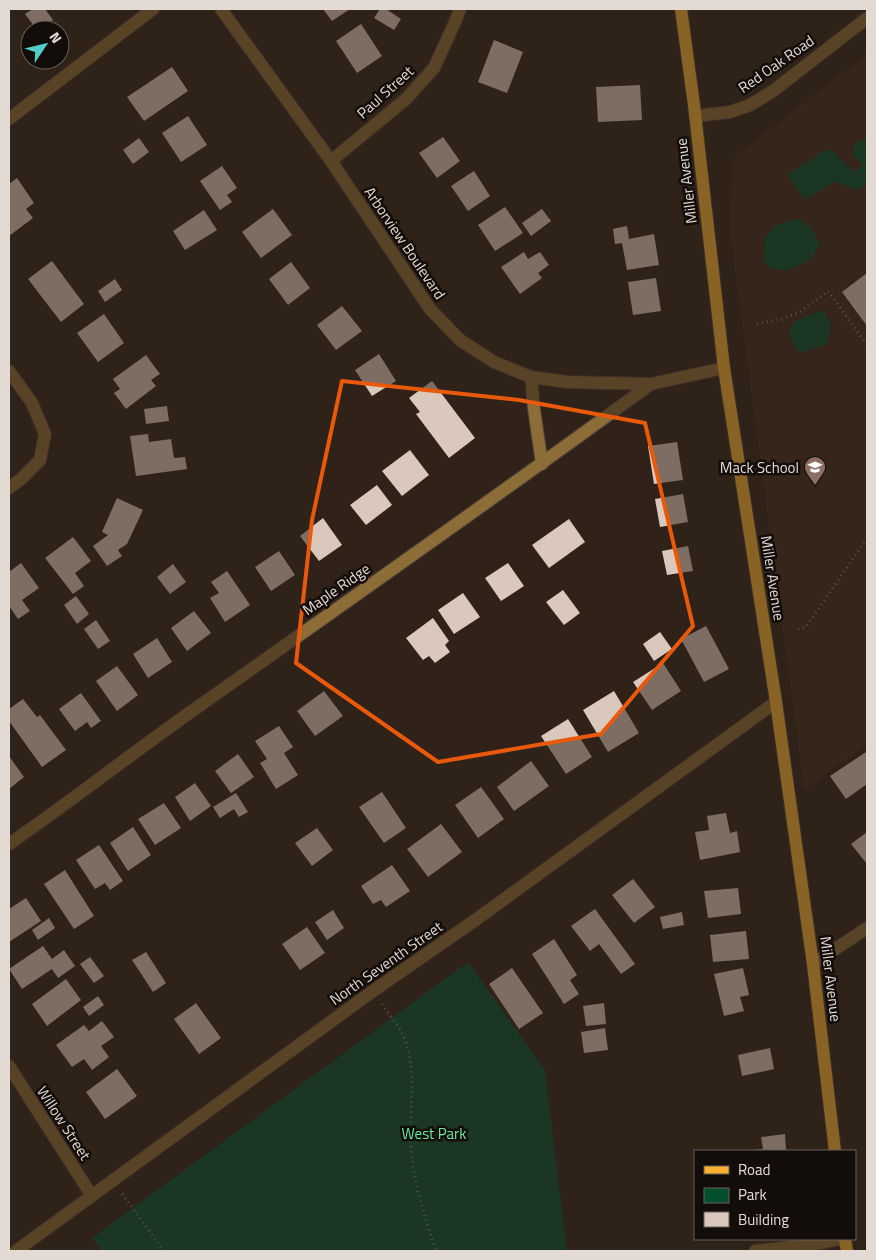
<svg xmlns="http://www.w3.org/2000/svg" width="876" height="1260" font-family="'Titillium Web',sans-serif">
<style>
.built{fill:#3d291d}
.green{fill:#034f2d}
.building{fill:#dbc8bd}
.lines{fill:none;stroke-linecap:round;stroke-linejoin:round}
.minor-casing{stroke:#4d3f37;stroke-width:14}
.major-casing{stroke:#4d3f37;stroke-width:14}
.path{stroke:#8f837c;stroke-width:3;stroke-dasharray:1 4;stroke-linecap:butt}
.minor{stroke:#8c6c37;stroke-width:12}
.major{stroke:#f6b133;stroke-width:12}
.marked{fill:none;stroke:#e8590c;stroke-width:4;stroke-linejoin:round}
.labels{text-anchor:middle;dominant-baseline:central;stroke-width:5;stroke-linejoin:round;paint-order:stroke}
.street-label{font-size:15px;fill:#e4dad4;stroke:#130d09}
.poi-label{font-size:15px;fill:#e4dad4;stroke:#130d09;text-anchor:end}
.park-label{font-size:15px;fill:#6beaa5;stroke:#130d09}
</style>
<rect width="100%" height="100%" fill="#302219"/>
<polygon class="built" points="867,54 867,744 804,790 729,227 733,158"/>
<g class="green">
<polygon points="867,138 867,184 857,190 835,182 805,200 787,175 826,150 832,150 854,172 862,165 852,153 854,144"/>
<polygon points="798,219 811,227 820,244 812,258 787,271 771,268 763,261 765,237 776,225"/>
<polygon points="822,310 831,323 827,344 801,353 795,347 789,334 793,323 804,317"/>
<polygon points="468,962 545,1070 567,1251 102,1251 92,1238"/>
</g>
<g class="building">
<polygon points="33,9 45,9 53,20 40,30 37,30 25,14"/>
<polygon points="323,9 350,9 332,21"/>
<polygon points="380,9 386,9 401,19 394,30 374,18"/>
<polygon points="361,24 382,56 357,73 336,41"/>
<polygon points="494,40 523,52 507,93 478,82"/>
<polygon points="172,67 188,91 144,121 127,97"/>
<polygon points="640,85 642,120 598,122 596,87"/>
<polygon points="188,116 207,145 181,162 162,133"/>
<polygon points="443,137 460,161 437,178 419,153"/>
<polygon points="139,138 149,152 133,164 123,150"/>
<polygon points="222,166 237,188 227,195 232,202 220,210 200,181"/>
<polygon points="474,171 490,196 468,211 451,186"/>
<polygon points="17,178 34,203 26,209 33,218 9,236 9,184"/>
<polygon points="505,207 523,233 495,251 478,225"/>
<polygon points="273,209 292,235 261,258 242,232"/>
<polygon points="542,209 551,221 531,236 522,223"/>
<polygon points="204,210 217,230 185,250 173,231"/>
<polygon points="627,226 629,239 654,234 659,265 627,270 622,243 615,244 613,229"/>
<polygon points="524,252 528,259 540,252 549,265 538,273 542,278 520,294 501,267"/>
<polygon points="52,261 84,304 61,322 28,279"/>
<polygon points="291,262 310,288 288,305 269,279"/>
<polygon points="867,273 867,326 842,292"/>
<polygon points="656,278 661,311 633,315 628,282"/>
<polygon points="115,279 122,290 105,302 98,291"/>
<polygon points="342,306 362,331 336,350 317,325"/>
<polygon points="104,314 124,343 98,362 77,333"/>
<polygon points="379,354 396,381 372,396 355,370"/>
<polygon points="146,355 160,374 151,380 156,386 126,409 114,393 120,389 113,379"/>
<polygon points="432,381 475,438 449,458 416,414 420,412 409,398"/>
<polygon points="167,406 169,421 146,424 144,409"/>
<polygon points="148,434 149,442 171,439 174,458 185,457 187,469 136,476 130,436"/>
<polygon points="677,442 683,480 654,484 648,446"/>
<polygon points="410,450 429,475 402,496 382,471"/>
<polygon points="377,485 392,505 366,525 350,505"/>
<polygon points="683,494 688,522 660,527 655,499"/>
<polygon points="117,498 143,510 127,544 118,550 122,556 107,566 93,546 108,535 102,532"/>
<polygon points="323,518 342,545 319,561 300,536"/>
<polygon points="569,519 585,542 549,568 532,545"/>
<polygon points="73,537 91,561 75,573 84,586 73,594 45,558"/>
<polygon points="688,546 693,571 667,575 662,551"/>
<polygon points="279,551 295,575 271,591 255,567"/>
<polygon points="21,563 39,588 22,600 30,611 18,619 9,606 9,572"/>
<polygon points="508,563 524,586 501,601 485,578"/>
<polygon points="173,564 186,582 170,594 157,577"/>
<polygon points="227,571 250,605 225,622 210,598 219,593 211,582"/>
<polygon points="563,590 580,613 564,625 546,602"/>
<polygon points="463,593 480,617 454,634 438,610"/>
<polygon points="76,596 89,614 77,624 64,605"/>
<polygon points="194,611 211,633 187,651 171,628"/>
<polygon points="433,618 449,641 445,645 450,652 435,663 429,656 423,660 406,638"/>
<polygon points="96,620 110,641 98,649 84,629"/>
<polygon points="706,626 729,669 704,682 681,639"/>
<polygon points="660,632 672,649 654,661 643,644"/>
<polygon points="157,638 172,662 148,678 133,654"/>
<polygon points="663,663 681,691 652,710 633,682"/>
<polygon points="117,666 138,695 117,711 96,681"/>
<polygon points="324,691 343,716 315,736 297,711"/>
<polygon points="614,691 639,733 608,752 583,710"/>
<polygon points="81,693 101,721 91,728 87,722 75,731 59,709"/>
<polygon points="23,699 37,717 40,715 66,750 42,767 9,721 9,709"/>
<polygon points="568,719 592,757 566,774 541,736"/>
<polygon points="279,726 293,747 284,753 298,775 276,789 260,763 267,759 255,741"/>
<polygon points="866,752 867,755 867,784 846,799 830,776"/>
<polygon points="238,754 254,777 231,793 215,771"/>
<polygon points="9,756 24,777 9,789"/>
<polygon points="531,761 549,786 514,811 497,787"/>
<polygon points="195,783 211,806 190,821 175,797"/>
<polygon points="481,787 504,819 478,838 455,805"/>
<polygon points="382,792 406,828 384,843 359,807"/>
<polygon points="236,793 248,812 239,817 234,809 220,818 213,807"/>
<polygon points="164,803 181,828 155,845 138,819"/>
<polygon points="726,813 730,833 737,831 740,852 700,860 695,832 709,830 707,816"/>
<polygon points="441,824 462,852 428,877 407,849"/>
<polygon points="133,827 151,855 128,871 110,843"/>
<polygon points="317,828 333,850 312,866 295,843"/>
<polygon points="867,832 867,864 851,844"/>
<polygon points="99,845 123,881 110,890 105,883 95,889 76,860"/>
<polygon points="392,865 410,891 386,907 381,900 373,904 361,886"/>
<polygon points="65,870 94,916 74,929 44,884"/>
<polygon points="633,879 655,907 634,923 612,895"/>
<polygon points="738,888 741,914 708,918 704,891"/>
<polygon points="26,898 41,921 9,942 9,909"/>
<polygon points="595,909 635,964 621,974 599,944 590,951 571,926"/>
<polygon points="333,910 344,928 327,940 315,922"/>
<polygon points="682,912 684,925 663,929 660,917"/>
<polygon points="49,918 55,928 38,940 32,930"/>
<polygon points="307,927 325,953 300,970 282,944"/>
<polygon points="746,931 749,959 713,962 710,935"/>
<polygon points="554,939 577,975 570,980 579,994 564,1004 532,954"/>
<polygon points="43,946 52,959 64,950 75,966 58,978 52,969 22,989 9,969"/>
<polygon points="146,952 166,983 153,992 132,960"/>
<polygon points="90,957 104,976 94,983 80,964"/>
<polygon points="512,968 543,1013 519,1029 489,984"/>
<polygon points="743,968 749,995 740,997 744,1011 724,1016 714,974"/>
<polygon points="66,979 81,1000 47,1026 32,1004"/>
<polygon points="98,996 104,1005 89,1016 83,1007"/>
<polygon points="196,1003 221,1038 199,1054 174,1019"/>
<polygon points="604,1003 606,1024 586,1026 583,1006"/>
<polygon points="102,1021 114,1037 101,1046 109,1057 92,1070 84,1059 72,1067 56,1045 84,1025 89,1031"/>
<polygon points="605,1028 608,1050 584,1053 581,1032"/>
<polygon points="770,1048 774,1069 742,1076 738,1055"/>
<polygon points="117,1069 137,1096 105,1119 86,1092"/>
<polygon points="785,1134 786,1151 752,1151 752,1150 763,1149 761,1137"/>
</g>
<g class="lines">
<g class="minor-casing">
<g id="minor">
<polyline points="221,9 331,161 430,309 460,340 494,362 531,377 567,382 651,384 724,368"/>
<polyline points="695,116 730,112 750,105 773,91 867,18"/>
<polyline points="9,119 153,9"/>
<polyline points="331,161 406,99 434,68 455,22 460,9"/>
<polyline points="9,371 32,403 45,434 40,460 21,479 9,488"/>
<polyline points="531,377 534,409 542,464"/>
<path d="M 9,844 C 71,801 130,755 192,711 C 345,603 499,495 651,384"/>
<polyline points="813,964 867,928"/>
<polyline points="9,1066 92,1196"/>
<polyline points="16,1251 373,991 474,921 776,702"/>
<polyline points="755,1251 817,1244 841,1239"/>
</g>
</g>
<g class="major-casing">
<g id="major">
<polyline points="681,9 694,105 724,368 776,702 813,964 835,1151"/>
<polyline points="845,1239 847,1251"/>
</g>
</g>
<g class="path">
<polyline points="757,324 782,319 800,312 828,291 867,345"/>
<polyline points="798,629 806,627 867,538"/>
<path d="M 382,1004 C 390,1016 400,1027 405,1040 C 417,1070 409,1114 411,1147 C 413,1183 425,1217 436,1251"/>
<polyline points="122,1194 164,1251"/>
</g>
<use href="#minor" class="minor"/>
<use href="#major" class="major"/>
</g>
<path d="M0 0H876V1260H0ZM 342,381 L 519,400 L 645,423 L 693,626 L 601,734 L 438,762 L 296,663 L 312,520 Z" fill="#302219" fill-opacity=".55" fill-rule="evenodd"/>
<path class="marked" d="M 342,381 L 519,400 L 645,423 L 693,626 L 601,734 L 438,762 L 296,663 L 312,520 Z"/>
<defs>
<g id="school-pin" transform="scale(1.125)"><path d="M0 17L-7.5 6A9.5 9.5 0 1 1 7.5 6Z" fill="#8d6e63" stroke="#130d09"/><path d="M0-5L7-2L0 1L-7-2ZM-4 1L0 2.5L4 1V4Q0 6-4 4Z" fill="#fff"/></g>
</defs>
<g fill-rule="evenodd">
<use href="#school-pin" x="815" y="467"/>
</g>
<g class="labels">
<g class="street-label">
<text transform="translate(776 64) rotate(-35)">Red Oak Road</text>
<text transform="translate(385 92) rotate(-42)">Paul Street</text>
<text transform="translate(686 181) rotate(-97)">Miller Avenue</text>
<text transform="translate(405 243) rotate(56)">Arborview Boulevard</text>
<text transform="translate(773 578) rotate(81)">Miller Avenue</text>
<text transform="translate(336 589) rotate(-35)">Maple Ridge</text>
<text transform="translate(386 963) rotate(-35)">North Seventh Street</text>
<text transform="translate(831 979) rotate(83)">Miller Avenue</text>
<text transform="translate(64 1123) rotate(57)">Willow Street</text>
</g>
<g class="poi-label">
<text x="799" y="467">Mack School</text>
</g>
<g class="park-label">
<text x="434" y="1133">West Park</text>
</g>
</g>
<rect width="876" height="1260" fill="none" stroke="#e4dad4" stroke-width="20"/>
<rect x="694" y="1150" width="162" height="90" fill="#130d09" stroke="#675f5a"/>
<rect x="704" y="1166" width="25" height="8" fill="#f6b133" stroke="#675f5a"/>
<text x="738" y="1175" font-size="15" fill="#e4dad4">Road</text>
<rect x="704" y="1188" width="25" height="15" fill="#034f2d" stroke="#675f5a"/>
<text x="738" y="1200" font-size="15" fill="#e4dad4">Park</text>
<rect x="704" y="1212" width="25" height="15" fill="#dbc8bd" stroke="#675f5a"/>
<text x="738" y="1225" font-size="15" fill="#e4dad4">Building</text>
<g transform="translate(45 45) rotate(55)"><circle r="24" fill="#130d09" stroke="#675f5a"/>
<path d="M0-4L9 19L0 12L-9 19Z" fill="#54cdc7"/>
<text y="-8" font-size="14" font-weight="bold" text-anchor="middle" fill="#e4dad4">N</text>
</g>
</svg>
